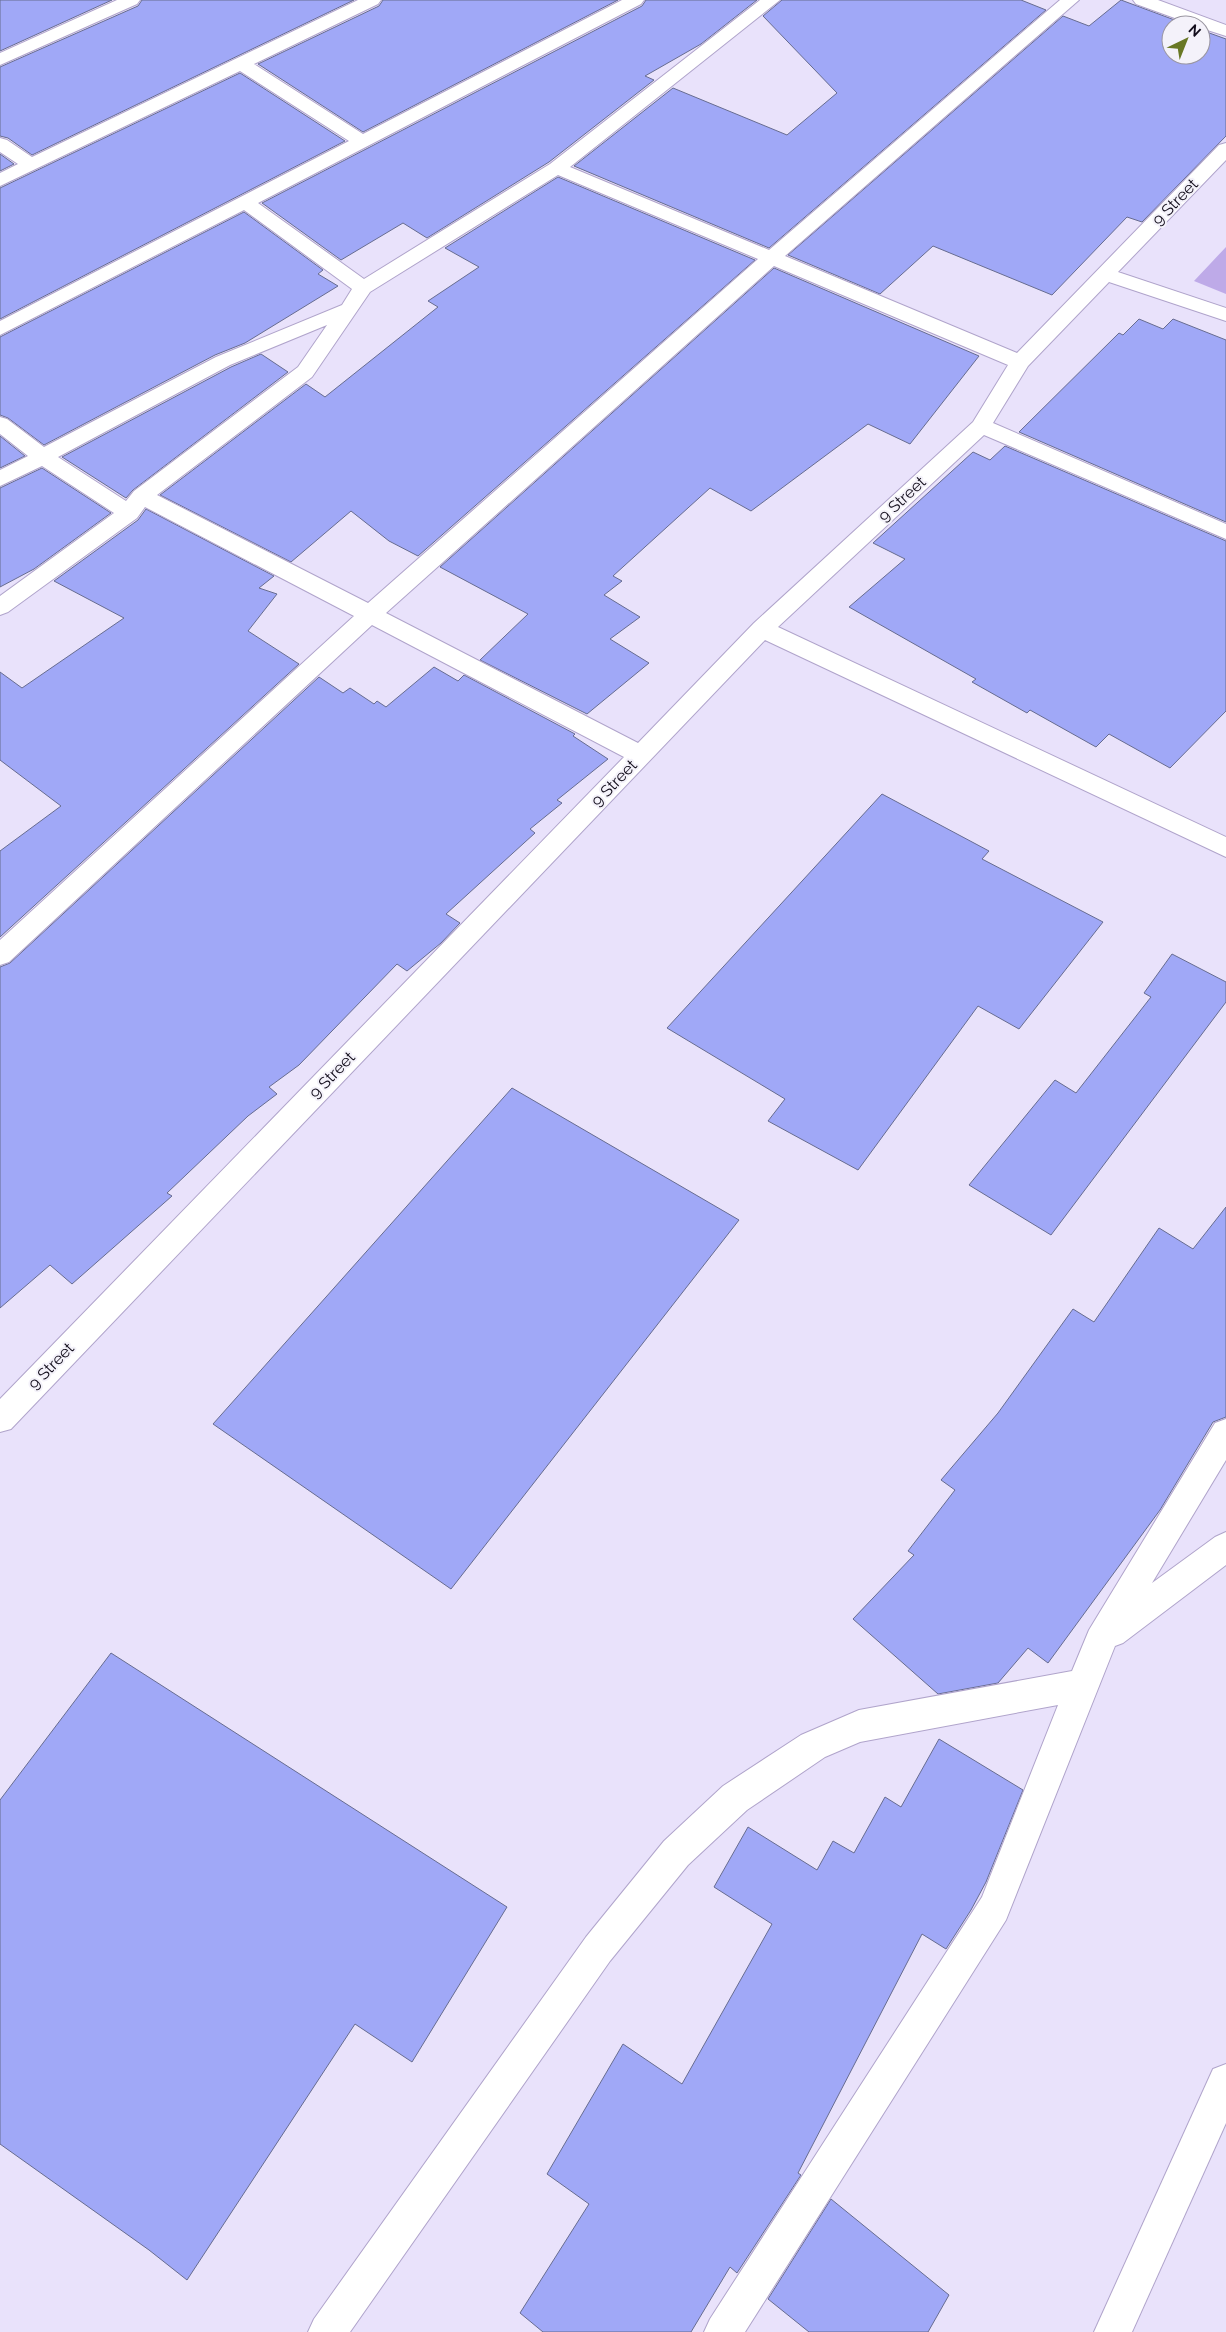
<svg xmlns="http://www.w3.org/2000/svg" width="1226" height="2332" font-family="Raleway,sans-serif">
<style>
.green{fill:#beaae8}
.building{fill:#a0a8f7;stroke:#676c90}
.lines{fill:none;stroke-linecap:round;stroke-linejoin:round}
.street-casing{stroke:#b0a4cb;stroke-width:2}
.street{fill:#fff;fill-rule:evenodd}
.labels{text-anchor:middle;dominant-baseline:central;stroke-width:4;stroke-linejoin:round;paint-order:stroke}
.street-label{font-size:16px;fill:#120d1b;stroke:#f4f2fa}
</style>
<rect width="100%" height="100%" fill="#e9e2fb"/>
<polygon class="green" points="1226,247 1226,294 1194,281"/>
<g class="building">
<polygon points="0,0 112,0 0,51"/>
<polygon points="142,0 354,0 32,155 8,138 0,136 0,67 138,6"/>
<polygon points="383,0 618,0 363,132 258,64 379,6"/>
<polygon points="646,0 757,0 701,44 645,76 654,80 549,162 427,238 403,223 341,260 262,203 642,6"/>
<polygon points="782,0 1021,0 1046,10 769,248 574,166 673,88 787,135 837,93 763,16"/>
<polygon points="1121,0 1188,25 1171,25 1171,55 1201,55 1201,30 1226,39 1226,136 1142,222 1127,217 1052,295 933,246 880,294 788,255 1063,16 1089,26"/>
<polygon points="240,73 345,141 0,319 0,188"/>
<polygon points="0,154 14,164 0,171"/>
<polygon points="558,177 755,260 418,556 389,541 351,511 291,562 160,495 306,384 325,397 438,307 428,301 479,267 445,248"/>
<polygon points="244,212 323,270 318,274 338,286 245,343 215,355 44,445 8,418 0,415 0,337"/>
<polygon points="774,268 979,356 910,444 868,424 751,511 710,488 613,576 622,581 604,595 640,617 610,639 649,663 587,714 480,660 528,614 440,567"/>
<polygon points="1139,319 1163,329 1173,319 1226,340 1226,522 1019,432 1119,333 1123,335"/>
<polygon points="261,354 288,372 133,490 126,498 62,457 231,367"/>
<polygon points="0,436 25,456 0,468"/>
<polygon points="1005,446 1226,541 1226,711 1170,768 1109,734 1096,747 1030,710 1027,713 972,682 976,679 849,607 905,559 873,543 973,452 990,460"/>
<polygon points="42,468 111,513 34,569 0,587 0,488"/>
<polygon points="146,509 274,576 259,588 277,594 248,631 299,664 0,937 0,851 61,806 0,760 0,672 22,688 124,618 54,581 138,520"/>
<polygon points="434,667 458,681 464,675 575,734 573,736 608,759 557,800 562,803 530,829 535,833 446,914 460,923 441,943 407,971 397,964 299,1065 269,1087 277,1094 248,1116 167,1193 172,1196 72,1284 50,1265 0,1308 0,967 10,963 319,677 343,693 350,688 374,704 377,701 386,707"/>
<polygon points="882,794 989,851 982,859 1103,922 1019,1029 978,1006 858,1170 768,1121 785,1099 667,1028"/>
<polygon points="1172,954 1226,982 1226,1002 1051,1235 969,1185 1055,1080 1076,1093 1151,997 1144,993"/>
<polygon points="512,1088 739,1220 451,1589 213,1424"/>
<polygon points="1226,1207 1226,1417 1213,1422 1160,1510 1048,1663 1028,1648 998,1683 938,1694 853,1619 914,1555 908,1551 955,1490 941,1480 998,1413 1073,1309 1094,1322 1159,1228 1193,1249"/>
<polygon points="111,1653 507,1907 412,2062 355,2024 187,2280 149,2250 0,2144 0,1800"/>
<polygon points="939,1739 1023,1790 986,1882 971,1910 946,1949 922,1934 798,2173 801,2175 737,2273 730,2267 691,2332 543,2332 520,2313 589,2204 547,2174 623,2044 682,2084 772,1924 714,1887 748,1827 817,1870 833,1841 854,1853 885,1797 901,1807"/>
<polygon points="831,2199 949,2295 928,2332 809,2332 768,2299"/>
</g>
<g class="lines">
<g class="street-casing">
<g id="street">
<polygon points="117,0 140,0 137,4 0,65 0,53"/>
<path d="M 358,0 L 381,0 L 378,4 L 254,64 L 363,134 L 622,0 L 644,0 L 641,4 L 258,203 L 364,279 L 550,164 L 760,0 L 780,0 L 570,167 L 769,250 L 1060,0 L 1079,0 L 785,256 L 1017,353 L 1219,145 L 1226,143 L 1226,160 L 1118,272 L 1226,308 L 1226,321 L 1109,282 L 1028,366 L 993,423 L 1226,524 L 1226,539 L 984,435 L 778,627 L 1226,837 L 1226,857 L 765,640 L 11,1429 L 0,1432 L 0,1399 L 624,757 L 372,625 L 9,962 L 0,965 L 0,940 L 354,616 L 145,507 L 137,518 L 8,612 L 0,615 L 0,596 L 114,513 L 42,466 L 0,486 L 0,470 L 28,456 L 0,434 L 0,417 L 7,419 L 44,447 L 216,357 L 342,305 L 352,289 L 244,210 L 0,335 L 0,321 L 349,141 L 240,71 L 0,186 L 0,173 L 18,164 L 0,152 L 0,138 L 7,140 L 32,157 ZM 558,175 L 758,259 L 368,603 L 157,495 L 312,377 L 370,292 ZM 774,266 L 1008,365 L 973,422 L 754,623 L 638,743 L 386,613 ZM 327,325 L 298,367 L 134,491 L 126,501 L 58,457 L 230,365 Z"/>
<polygon points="1133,0 1158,0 1226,25 1226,36 1201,28 1201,25 1194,25 1136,4"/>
<polygon points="1226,1419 1226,1460 1152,1583 1215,1537 1226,1532 1226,1565 1123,1643 1115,1646 1006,1920 745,2332 704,2332 710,2319 982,1897 1058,1705 860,1742 825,1757 747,1810 688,1865 610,1961 350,2332 308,2332 314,2319 586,1937 664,1841 723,1786 801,1735 859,1710 1072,1671 1089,1630 1215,1423"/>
<polygon points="1226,2064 1226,2123 1132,2332 1094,2332 1213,2069"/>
</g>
</g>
<use href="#street" class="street"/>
</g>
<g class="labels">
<g class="street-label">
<text transform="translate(1175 202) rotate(-46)">9 Street</text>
<text transform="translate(902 499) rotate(-43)">9 Street</text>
<text transform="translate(614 783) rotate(-46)">9 Street</text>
<text transform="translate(332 1075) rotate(-46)">9 Street</text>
<text transform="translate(51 1366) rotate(-46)">9 Street</text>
</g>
</g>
<g transform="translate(1186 40) rotate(43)"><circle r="24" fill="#f4f2fa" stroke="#9a96a1"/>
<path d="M0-4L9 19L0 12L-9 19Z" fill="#697825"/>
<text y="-8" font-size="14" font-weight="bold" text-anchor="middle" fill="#120d1b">N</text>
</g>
</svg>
